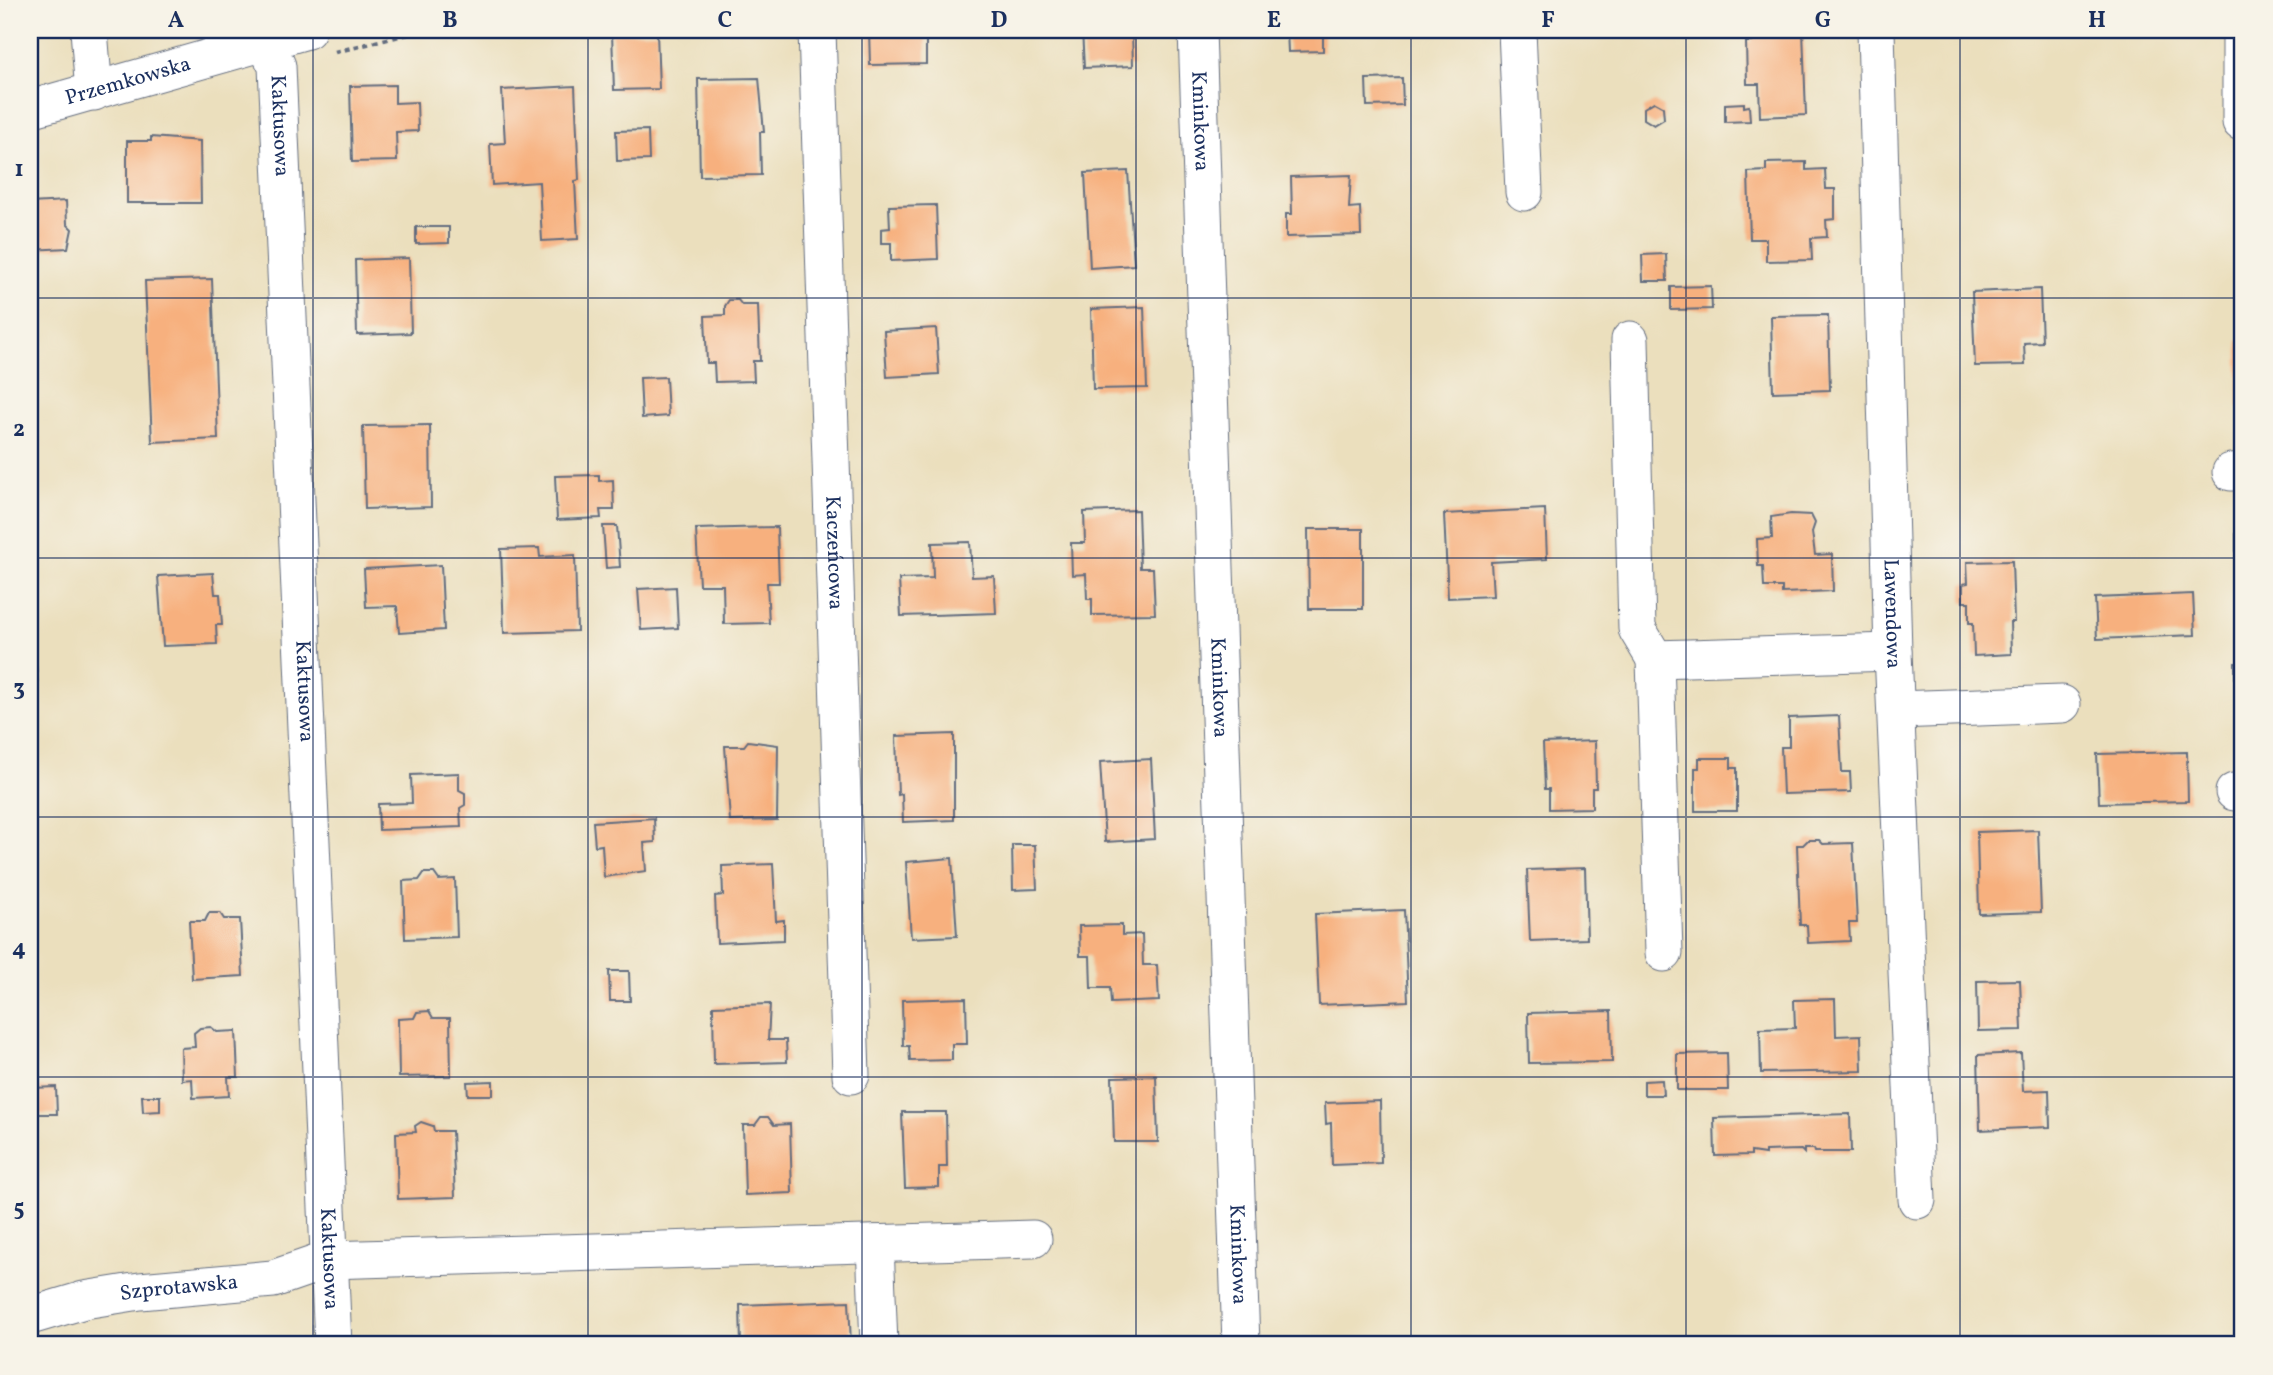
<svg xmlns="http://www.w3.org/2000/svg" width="2273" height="1375" font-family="Vollkorn,serif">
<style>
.building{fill:#f7b07e}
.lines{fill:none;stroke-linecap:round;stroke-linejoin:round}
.minor-casing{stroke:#646d7f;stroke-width:39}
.path{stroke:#646d7f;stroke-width:4.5;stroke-dasharray:5 5;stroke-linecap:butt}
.minor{stroke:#fff;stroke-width:37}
.grid{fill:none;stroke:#1b2f5e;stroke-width:2;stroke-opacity:0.55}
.labels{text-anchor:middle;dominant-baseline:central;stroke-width:6;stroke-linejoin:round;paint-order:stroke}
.street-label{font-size:21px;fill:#1b2f5e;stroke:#f7f3e8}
.neatline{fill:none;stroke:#1b2f5e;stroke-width:2.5}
.grid-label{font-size:23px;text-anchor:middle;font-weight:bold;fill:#1b2f5e}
</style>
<rect width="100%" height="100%" fill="#f7f3e8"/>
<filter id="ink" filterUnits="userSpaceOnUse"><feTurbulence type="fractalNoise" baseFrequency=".0143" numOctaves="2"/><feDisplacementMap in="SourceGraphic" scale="14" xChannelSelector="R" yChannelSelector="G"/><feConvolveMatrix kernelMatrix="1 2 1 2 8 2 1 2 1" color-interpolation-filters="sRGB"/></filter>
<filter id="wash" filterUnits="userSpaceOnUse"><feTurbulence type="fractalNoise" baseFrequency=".00686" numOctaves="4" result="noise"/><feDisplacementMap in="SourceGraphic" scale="28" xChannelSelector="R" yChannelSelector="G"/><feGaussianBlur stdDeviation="1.57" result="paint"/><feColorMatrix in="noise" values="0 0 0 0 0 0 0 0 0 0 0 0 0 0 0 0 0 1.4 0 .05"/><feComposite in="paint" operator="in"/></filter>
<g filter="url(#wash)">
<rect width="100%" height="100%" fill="#ebdfbd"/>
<g id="blocks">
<g class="building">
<polygon points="869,30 926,30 926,64 870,65"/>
<polygon points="1082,30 1132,30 1133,66 1084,68"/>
<polygon points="1287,30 1323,30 1323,51 1288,52"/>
<polygon points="1751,30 1803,30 1806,115 1760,117 1759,84 1747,84 1746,42 1752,42"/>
<polygon points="657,32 659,89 614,90 612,33"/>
<polygon points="759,78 764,132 760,132 761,175 700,176 698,79"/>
<polygon points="1402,78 1403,105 1367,106 1366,79"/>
<polygon points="395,85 395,103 417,102 418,131 396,132 397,161 352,162 350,86"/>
<polygon points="575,86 579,180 575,181 578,239 542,241 539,182 492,185 490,144 505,143 502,90"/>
<polygon points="1654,102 1663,107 1664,119 1654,125 1644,119 1644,108"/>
<polygon points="1744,103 1744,107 1749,106 1750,121 1725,122 1725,104"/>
<polygon points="648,130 649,160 617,161 616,131"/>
<polygon points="151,137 200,141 201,203 127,203 127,141 151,141"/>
<polygon points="1806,162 1806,170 1825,169 1826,189 1835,189 1835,219 1826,220 1827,237 1811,238 1812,260 1766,261 1766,239 1750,239 1748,172 1766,171 1766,163"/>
<polygon points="1128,171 1134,265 1090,268 1085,173"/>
<polygon points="1351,175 1349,208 1360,207 1361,235 1286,237 1286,214 1292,214 1291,177"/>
<polygon points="66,201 67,224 72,229 68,248 30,250 30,203"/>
<polygon points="936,205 938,259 891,261 891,243 881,243 881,229 890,228 889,206"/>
<polygon points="416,227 449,227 449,243 416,244"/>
<polygon points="1666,254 1667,281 1643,281 1642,255"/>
<polygon points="409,258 411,333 357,335 355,260"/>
<polygon points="212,279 218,439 152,442 145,281"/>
<polygon points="1711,286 1712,309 1671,310 1671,287"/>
<polygon points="2040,289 2042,342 2024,343 2025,365 1975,366 1972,292"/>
<polygon points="729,300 738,300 742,305 758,305 760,361 753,361 754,381 715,382 714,363 707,363 705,316 725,315 725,306"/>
<polygon points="1144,307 1147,388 1093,389 1091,309"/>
<polygon points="1828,315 1830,390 1773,392 1771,316"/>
<polygon points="936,328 939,374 887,377 884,331"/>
<rect x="2238" y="340" width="5" height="67"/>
<polygon points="666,377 668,416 642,418 640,378"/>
<polygon points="430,425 431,507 365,509 363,426"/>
<polygon points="599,475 599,481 613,480 614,510 600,510 601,518 557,520 555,476"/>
<polygon points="1545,509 1547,559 1491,562 1493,596 1448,598 1444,514"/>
<polygon points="1138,510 1140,568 1153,568 1155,614 1092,615 1092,599 1087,599 1086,574 1072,575 1071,543 1085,543 1084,512"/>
<polygon points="1791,514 1811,515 1815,523 1812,532 1815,555 1832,554 1833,591 1782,593 1782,587 1764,587 1763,566 1758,566 1757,539 1772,538 1771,517"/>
<polygon points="603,526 617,526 620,567 606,568"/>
<polygon points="777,527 779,583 767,583 769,623 724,624 723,585 699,585 696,529"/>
<polygon points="1308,529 1363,529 1363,609 1309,609"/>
<rect x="2236" y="534" width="7" height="70"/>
<polygon points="970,542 972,577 994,576 996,613 901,616 899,579 933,578 932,543"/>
<polygon points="539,548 540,557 575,555 577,631 504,633 501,549"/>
<polygon points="2012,561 2014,622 2010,622 2011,654 1974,656 1973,623 1969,623 1969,602 1963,602 1963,584 1968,583 1967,562"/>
<polygon points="441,565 444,630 399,633 397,606 366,607 364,569"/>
<polygon points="213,573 215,594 220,594 222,625 216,625 217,644 163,646 158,576"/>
<polygon points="676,587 678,628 641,630 638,589"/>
<polygon points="2193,594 2195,635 2097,639 2095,598"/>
<polygon points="2235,663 2243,663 2243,733 2236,733"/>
<polygon points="36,665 38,689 30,690 30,666"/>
<polygon points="1839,716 1842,772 1850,772 1851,792 1783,794 1781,747 1789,747 1789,718"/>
<polygon points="954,734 954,820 903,822 902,794 898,795 896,736"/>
<polygon points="748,741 778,745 777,820 730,821 725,746 744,746"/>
<polygon points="1595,741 1596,788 1592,788 1592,808 1549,809 1549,789 1545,789 1543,743"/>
<polygon points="2187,752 2188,801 2099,803 2097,754"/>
<polygon points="1699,758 1731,758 1731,768 1737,768 1737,811 1695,811 1695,768 1699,768"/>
<polygon points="1151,759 1155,839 1105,842 1100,762"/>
<polygon points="459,773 459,790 465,793 465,805 460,808 461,827 379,830 378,804 412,803 411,775"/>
<polygon points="654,818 655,842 644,843 646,871 604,877 602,845 595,846 593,822"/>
<polygon points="2038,830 2041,912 1979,914 1977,832"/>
<polygon points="1808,840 1819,840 1823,844 1853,843 1857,923 1849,923 1850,941 1808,943 1807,925 1800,925 1797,845 1803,845"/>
<polygon points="1012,845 1035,845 1037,889 1013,890"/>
<polygon points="952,858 957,936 911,938 906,862"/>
<polygon points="773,864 776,921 784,920 784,940 717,943 715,896 723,895 722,866"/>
<polygon points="1585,868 1587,939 1530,941 1527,870"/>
<polygon points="424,873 434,873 439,880 455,879 457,937 405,939 403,881 419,880"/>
<polygon points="1404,910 1408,1001 1319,1005 1315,914"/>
<polygon points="209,913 220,913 224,919 240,919 243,976 192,979 189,921 205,921"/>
<polygon points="1122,925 1122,935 1142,934 1143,965 1157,965 1159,1001 1111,1003 1110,988 1091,988 1090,956 1080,956 1079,926"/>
<polygon points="609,971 629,971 630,1001 610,1001"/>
<polygon points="2020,980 2022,1030 1978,1031 1977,981"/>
<polygon points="966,998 967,1044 952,1044 952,1060 910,1061 909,1046 903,1046 902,1000"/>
<polygon points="1835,999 1836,1036 1861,1035 1862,1071 1761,1073 1760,1029 1795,1028 1794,1000"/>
<polygon points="770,1004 768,1040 786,1040 787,1062 714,1064 713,1006"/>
<polygon points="429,1011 433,1018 450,1018 451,1076 399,1077 398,1019 414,1018 417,1012"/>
<polygon points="1611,1011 1612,1062 1529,1063 1528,1013"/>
<polygon points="211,1027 217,1032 236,1031 238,1077 228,1077 229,1096 193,1098 192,1079 182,1080 181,1048 195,1047 194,1033 200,1028"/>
<polygon points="1727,1053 1728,1090 1677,1090 1677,1054"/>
<polygon points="2021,1053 2023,1091 2049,1090 2050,1127 1980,1130 1978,1055"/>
<polygon points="1156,1076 1158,1142 1114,1142 1112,1077"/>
<polygon points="1662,1080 1663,1095 1644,1095 1644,1081"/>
<polygon points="493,1081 493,1095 468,1095 467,1082"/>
<polygon points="56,1087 57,1114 33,1114 32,1088"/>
<polygon points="142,1096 160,1096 160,1111 143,1112"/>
<polygon points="1380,1101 1381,1163 1332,1165 1331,1123 1326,1124 1325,1103"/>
<polygon points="902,1112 946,1112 947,1167 939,1167 939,1187 905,1188"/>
<polygon points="1850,1114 1851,1152 1815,1152 1814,1149 1804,1149 1804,1153 1801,1150 1765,1151 1765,1154 1751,1152 1751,1155 1715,1156 1714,1118"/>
<polygon points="761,1117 768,1117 774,1125 790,1124 792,1193 745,1195 743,1125 755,1125"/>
<polygon points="421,1122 433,1126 434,1131 452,1131 455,1197 398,1199 396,1133 416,1132 415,1126"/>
<polygon points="849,1301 851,1345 741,1345 740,1305"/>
<polygon points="536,1340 536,1345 457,1345 457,1342"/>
</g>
</g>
</g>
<g filter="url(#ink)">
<use href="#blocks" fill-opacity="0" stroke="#646d7f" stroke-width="2"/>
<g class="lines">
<g class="minor-casing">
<g id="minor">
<polyline points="89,30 94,92"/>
<path id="s1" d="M 817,30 L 851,1075"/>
<path id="s2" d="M 1197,30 L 1241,1345"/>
<polyline points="1517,30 1524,192"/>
<path id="s3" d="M 1876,30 L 1893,652 L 1917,1200"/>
<polyline points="2241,30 2241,122"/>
<path id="s4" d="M 264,41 L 277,66 L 333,1345"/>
<path id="s5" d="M 30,109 L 307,30"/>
<polyline points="1630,340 1637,629 1655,659 1893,652"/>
<polyline points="2231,472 2243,471"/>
<polyline points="1655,659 1664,953"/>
<polyline points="1896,710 2062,704"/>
<polyline points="2234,792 2243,792"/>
<polyline points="875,1244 879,1345"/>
<path id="s6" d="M 30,1316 L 84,1300 L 140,1291 L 273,1279 L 328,1260 L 1033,1239"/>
</g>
</g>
<polyline class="path" points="335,52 424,30"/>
<use href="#minor" class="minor"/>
</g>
</g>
<path class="grid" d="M 313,30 L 313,1345M 588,30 L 588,1345M 862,30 L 862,1345M 1136,30 L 1136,1345M 1411,30 L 1411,1345M 1686,30 L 1686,1345M 1960,30 L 1960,1345M 30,298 L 2243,298M 30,558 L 2243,558M 30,817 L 2243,817M 30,1077 L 2243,1077"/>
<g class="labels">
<g class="street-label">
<text stroke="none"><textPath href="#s5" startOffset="102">Przemkowska</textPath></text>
<text stroke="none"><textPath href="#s2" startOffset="91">Kminkowa</textPath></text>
<text stroke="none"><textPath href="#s4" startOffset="88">Kaktusowa</textPath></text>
<text stroke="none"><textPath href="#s1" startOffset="523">Kaczeńcowa</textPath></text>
<text stroke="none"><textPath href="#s3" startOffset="584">Lawendowa</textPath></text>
<text stroke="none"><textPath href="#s2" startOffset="658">Kminkowa</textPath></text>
<text stroke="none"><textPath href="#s4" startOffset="654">Kaktusowa</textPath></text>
<text stroke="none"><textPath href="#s2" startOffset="1225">Kminkowa</textPath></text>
<text stroke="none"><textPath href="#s4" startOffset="1222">Kaktusowa</textPath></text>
<text stroke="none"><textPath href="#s6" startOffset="152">Szprotawska</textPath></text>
</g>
</g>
<rect width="2273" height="1375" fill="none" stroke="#f7f3e8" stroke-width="77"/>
<rect x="38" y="38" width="2196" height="1298" class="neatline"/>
<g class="grid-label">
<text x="176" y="27">A</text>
<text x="450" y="27">B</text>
<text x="725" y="27">C</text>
<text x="999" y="27">D</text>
<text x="1274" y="27">E</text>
<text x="1548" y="27">F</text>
<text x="1823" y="27">G</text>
<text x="2097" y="27">H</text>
<text x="19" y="176">1</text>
<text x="19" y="436">2</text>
<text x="19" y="695">3</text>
<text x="19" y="955">4</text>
<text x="19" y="1215">5</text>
</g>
</svg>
